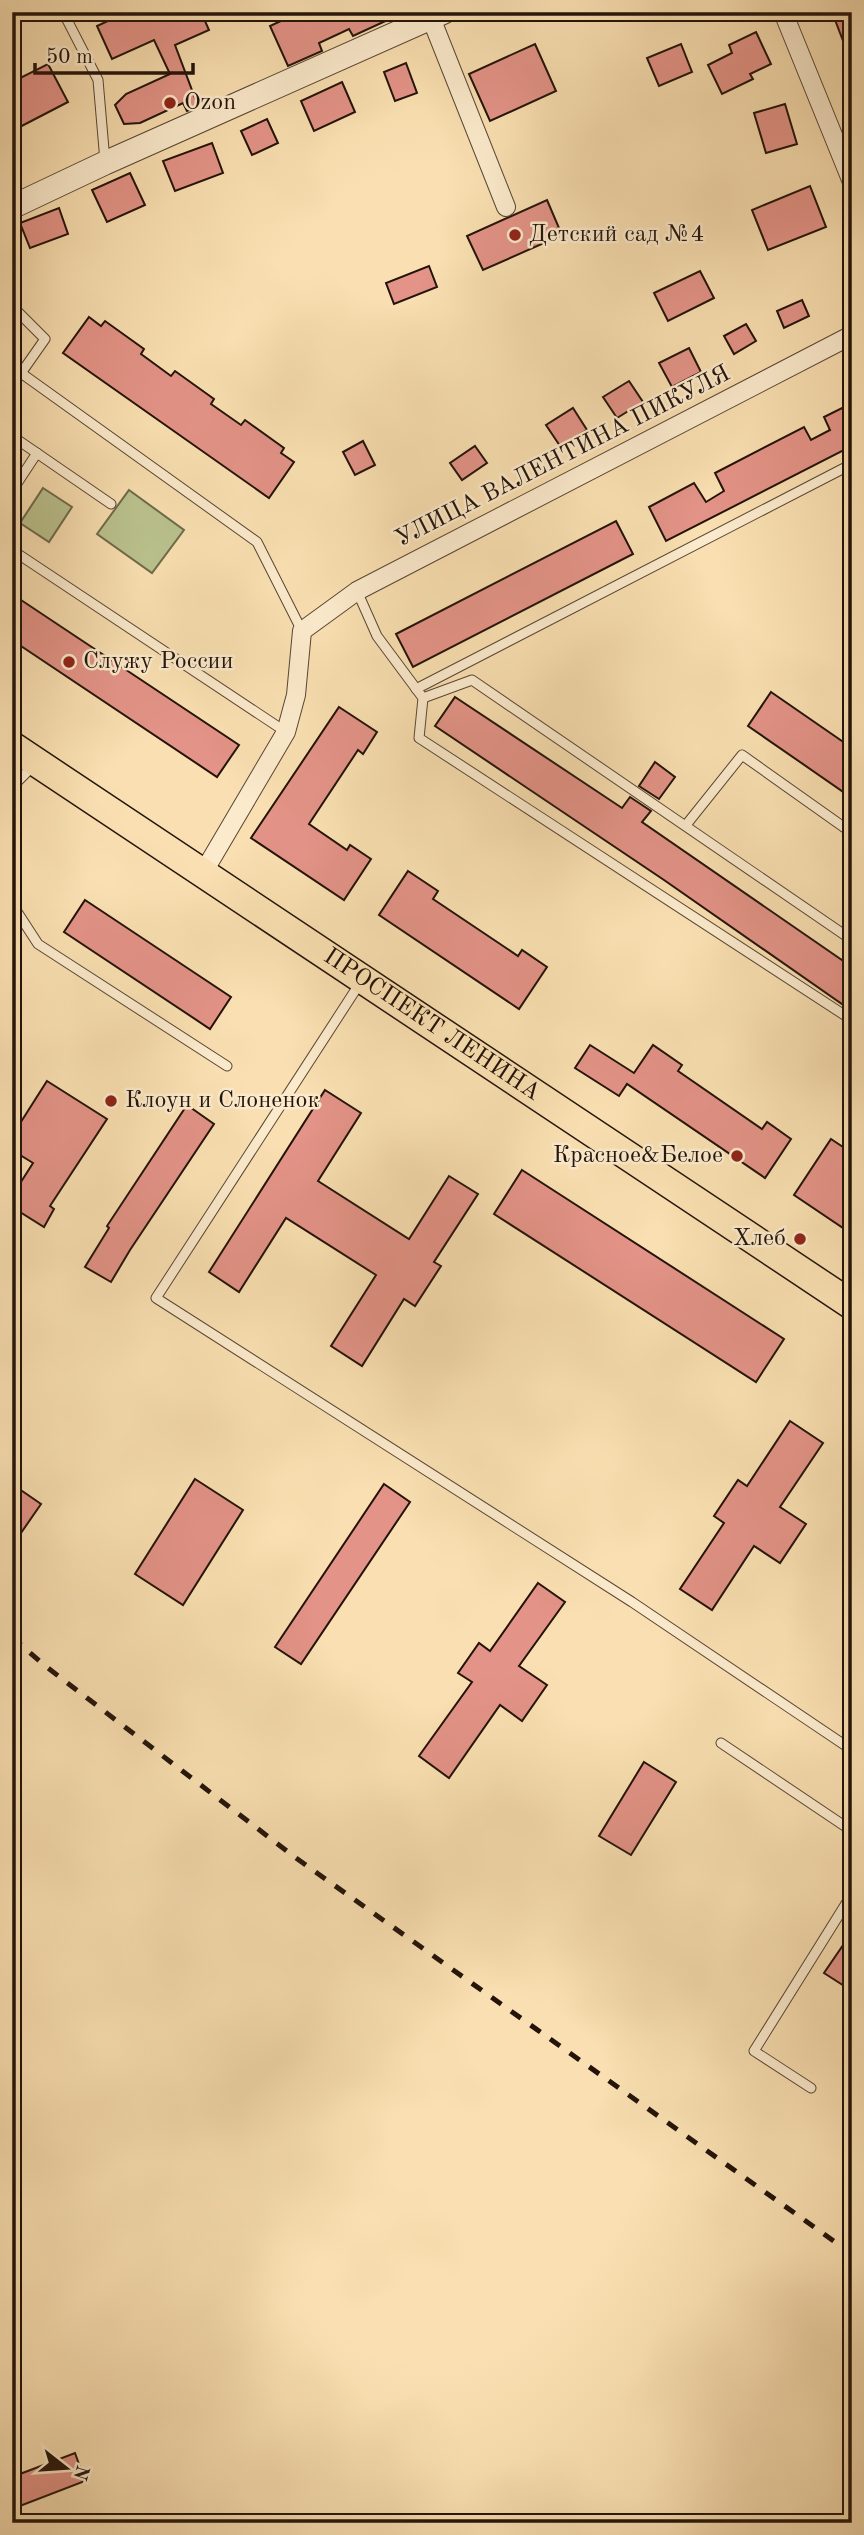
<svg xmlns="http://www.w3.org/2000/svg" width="864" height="2535" font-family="'Old Standard TT',serif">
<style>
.park{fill:#bac28e;stroke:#6e6a4c;stroke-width:2}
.building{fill:#e39387;stroke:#23130a;stroke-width:2}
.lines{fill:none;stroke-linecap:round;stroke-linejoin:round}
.service-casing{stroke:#584634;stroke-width:11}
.minor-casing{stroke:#584634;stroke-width:20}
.tertiary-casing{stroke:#584634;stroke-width:25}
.primary-casing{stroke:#23130a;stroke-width:31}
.service{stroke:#fbeacc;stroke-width:9}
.minor{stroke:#fbeacc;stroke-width:18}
.tertiary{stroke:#fbeacc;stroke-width:23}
.primary{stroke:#f9dfb1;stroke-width:28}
.rail{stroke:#23130a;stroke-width:5;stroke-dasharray:12 12;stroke-linecap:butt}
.poi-dot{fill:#8f2418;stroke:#fbeacc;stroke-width:2.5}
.labels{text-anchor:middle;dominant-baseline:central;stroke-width:5;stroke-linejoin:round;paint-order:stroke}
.poi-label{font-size:24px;fill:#23130a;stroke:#fbeacc;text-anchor:start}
.street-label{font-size:24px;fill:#23130a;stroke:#fbeacc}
</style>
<rect width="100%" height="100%" fill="#f9dfb1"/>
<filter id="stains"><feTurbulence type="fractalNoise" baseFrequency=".00286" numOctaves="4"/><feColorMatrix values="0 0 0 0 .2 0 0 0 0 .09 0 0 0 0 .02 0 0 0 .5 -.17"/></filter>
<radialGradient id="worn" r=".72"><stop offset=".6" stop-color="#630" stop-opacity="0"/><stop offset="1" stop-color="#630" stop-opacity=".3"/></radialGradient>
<g class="park">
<polygon points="43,488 72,507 49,542 20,523"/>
<polygon points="129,490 184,530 152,573 97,534"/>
</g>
<g class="building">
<polygon points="127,12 201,12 209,30 175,45 198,106 187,111 183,103 140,123 124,124 115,105 126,94 170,74 154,40 112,59 97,26"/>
<polygon points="300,12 305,12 308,18 319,12 405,12 353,36 349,29 319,43 322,51 288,66 270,26"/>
<polygon points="832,12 852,12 852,59 850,59"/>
<polygon points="756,32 771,64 750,74 753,79 722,94 708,65 732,53 729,45"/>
<polygon points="535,44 556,91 490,121 469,74"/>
<polygon points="681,44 692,72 659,86 647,58"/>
<polygon points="406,63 417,93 395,101 384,72"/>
<polygon points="48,64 68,102 12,131 12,82"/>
<polygon points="342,82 355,112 314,131 301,101"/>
<polygon points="785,104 797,144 766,153 754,113"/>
<polygon points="267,119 278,143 252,155 241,131"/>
<polygon points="212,143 223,173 175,191 163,161"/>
<polygon points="130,173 145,205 107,222 92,190"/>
<polygon points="810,186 826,227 768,250 752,210"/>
<polygon points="547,200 562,235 483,270 467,236"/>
<polygon points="59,208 68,234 30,248 20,223"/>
<polygon points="429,266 437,287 394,304 386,283"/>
<polygon points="700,271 714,298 668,321 654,293"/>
<polygon points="802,300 809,316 784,328 777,311"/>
<polygon points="89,317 101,326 105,321 144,349 141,354 171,376 175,371 214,399 211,404 241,425 245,420 284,448 281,453 294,462 269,498 63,353"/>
<polygon points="746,324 756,341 734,354 724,336"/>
<polygon points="689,348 701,372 672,387 659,363"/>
<polygon points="629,381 643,402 617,418 603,397"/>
<polygon points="852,403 852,446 666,541 649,507 694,483 706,502 724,491 715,473 804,427 811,440 830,430 824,417"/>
<polygon points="573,408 587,430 560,446 546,425"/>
<polygon points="363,441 375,465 355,475 343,452"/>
<polygon points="475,446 487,463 462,480 450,463"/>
<polygon points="616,521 633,554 413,667 396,634"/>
<polygon points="12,594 239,745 217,777 12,640"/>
<polygon points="771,692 852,748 852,798 748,726"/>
<polygon points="455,697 622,808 630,797 651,811 642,822 852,967 852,1011 664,880 435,726"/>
<polygon points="339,707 377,732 363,754 358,750 309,824 347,850 350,845 371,859 344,900 251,838"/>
<polygon points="655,762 675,777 659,799 639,786"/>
<polygon points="408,871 438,891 433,899 518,956 522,950 547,967 519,1009 379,915"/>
<polygon points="85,900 231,997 210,1029 64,932"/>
<polygon points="590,1045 634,1073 653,1045 682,1065 678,1071 762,1129 767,1122 791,1139 765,1178 627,1084 619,1096 575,1068"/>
<polygon points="47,1081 107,1119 50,1206 54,1209 44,1227 12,1207 12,1196 33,1163 12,1150 12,1136"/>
<polygon points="325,1090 361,1113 318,1181 409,1239 449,1176 478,1194 434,1262 441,1266 415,1306 404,1299 362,1366 331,1346 376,1275 286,1218 239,1292 209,1272"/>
<polygon points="187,1105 214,1124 130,1250 111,1282 85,1267 109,1228 107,1226"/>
<polygon points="831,1139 852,1153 852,1170 845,1180 852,1184 852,1234 794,1195"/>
<polygon points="522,1170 784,1339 756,1382 494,1214"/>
<polygon points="790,1421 823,1443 780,1507 806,1524 780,1563 754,1546 712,1610 680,1589 724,1523 714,1516 738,1480 747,1486"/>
<polygon points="195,1479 243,1510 183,1605 135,1574"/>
<polygon points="12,1484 41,1504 12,1546"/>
<polygon points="384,1484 410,1502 301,1664 275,1647"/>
<polygon points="538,1583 565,1602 519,1666 547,1685 522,1721 500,1705 449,1778 419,1756 472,1682 458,1673 479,1643 490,1651"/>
<polygon points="644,1762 676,1782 631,1855 599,1836"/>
<polygon points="852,1932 852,1991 824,1973"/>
<polygon points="75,2453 85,2481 12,2509 12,2477"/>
</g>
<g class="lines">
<g class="service-casing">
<g id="service">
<polyline points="63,12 98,80 105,161"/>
<polyline points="12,17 20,12"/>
<polyline points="12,306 45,339 12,386"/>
<polyline points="21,373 257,542 302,631"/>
<polyline points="12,436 111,504"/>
<polyline points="12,491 37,453"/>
<polyline points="12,550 286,732"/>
<polyline points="357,591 377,636 423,698 419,738 852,1020"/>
<polyline points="416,689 852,464"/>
<polyline points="423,698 472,680 852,940"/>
<polyline points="12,787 33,766"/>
<polyline points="686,825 742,755 852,833"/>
<polyline points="12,904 38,944 227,1066"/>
<polyline points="360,983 156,1298 632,1602 852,1750"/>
<polyline points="721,1743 852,1831"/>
<polyline points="811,2088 754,2051 852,1894"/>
</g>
</g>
<g class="minor-casing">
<g id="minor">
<polyline points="783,12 852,182"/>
<polyline points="431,18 506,207"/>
<polyline points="203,873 286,732 296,695 302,631 357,591 852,335"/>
</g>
</g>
<g class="tertiary-casing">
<polyline id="tertiary" points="12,207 105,163 444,12"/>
</g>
<g class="primary-casing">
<g id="primary">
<path id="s1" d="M 12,746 L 852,1305"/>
</g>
</g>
<use href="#service" class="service"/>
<use href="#minor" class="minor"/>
<use href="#tertiary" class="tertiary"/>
<use href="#primary" class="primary"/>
<polyline class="rail" points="12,1637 44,1665 296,1858 852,2254"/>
</g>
<g class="poi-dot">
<circle cx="170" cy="103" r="7"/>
<circle cx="515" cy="235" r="7"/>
<circle cx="69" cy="662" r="7"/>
<circle cx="111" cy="1101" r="7"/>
<circle cx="737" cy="1156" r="7"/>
<circle cx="800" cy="1239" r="7"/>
</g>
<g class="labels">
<g class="poi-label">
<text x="184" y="103">Ozon</text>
<text x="529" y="235">Детский сад №4</text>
<text x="83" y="662">Служу России</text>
<text x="125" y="1101">Клоун и Слоненок</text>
<text x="723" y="1156" text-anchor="end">Красное&amp;Белое</text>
<text x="786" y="1239" text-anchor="end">Хлеб</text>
</g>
<g class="street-label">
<text transform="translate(563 457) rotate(-27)">УЛИЦА ВАЛЕНТИНА ПИКУЛЯ</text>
<text stroke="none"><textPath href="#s1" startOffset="504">ПРОСПЕКТ ЛЕНИНА</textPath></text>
</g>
</g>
<rect width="864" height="2535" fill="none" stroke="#f9dfb1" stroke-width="42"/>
<rect x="14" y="14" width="836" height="2507" fill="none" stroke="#23130a" stroke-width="3.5"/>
<rect x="21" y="21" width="822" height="2493" fill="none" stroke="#23130a" stroke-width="2"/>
<g transform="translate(66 2468) rotate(107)" stroke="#fbeacc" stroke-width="5" paint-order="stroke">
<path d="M0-5L12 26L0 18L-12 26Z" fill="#23130a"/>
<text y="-10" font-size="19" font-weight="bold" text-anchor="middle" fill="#23130a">N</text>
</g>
<path d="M35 63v10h158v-10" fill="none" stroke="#23130a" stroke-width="3.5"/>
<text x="46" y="63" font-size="21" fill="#23130a" stroke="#fbeacc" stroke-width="5" paint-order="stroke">50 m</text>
<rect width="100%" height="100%" filter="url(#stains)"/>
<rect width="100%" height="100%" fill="url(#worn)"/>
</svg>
